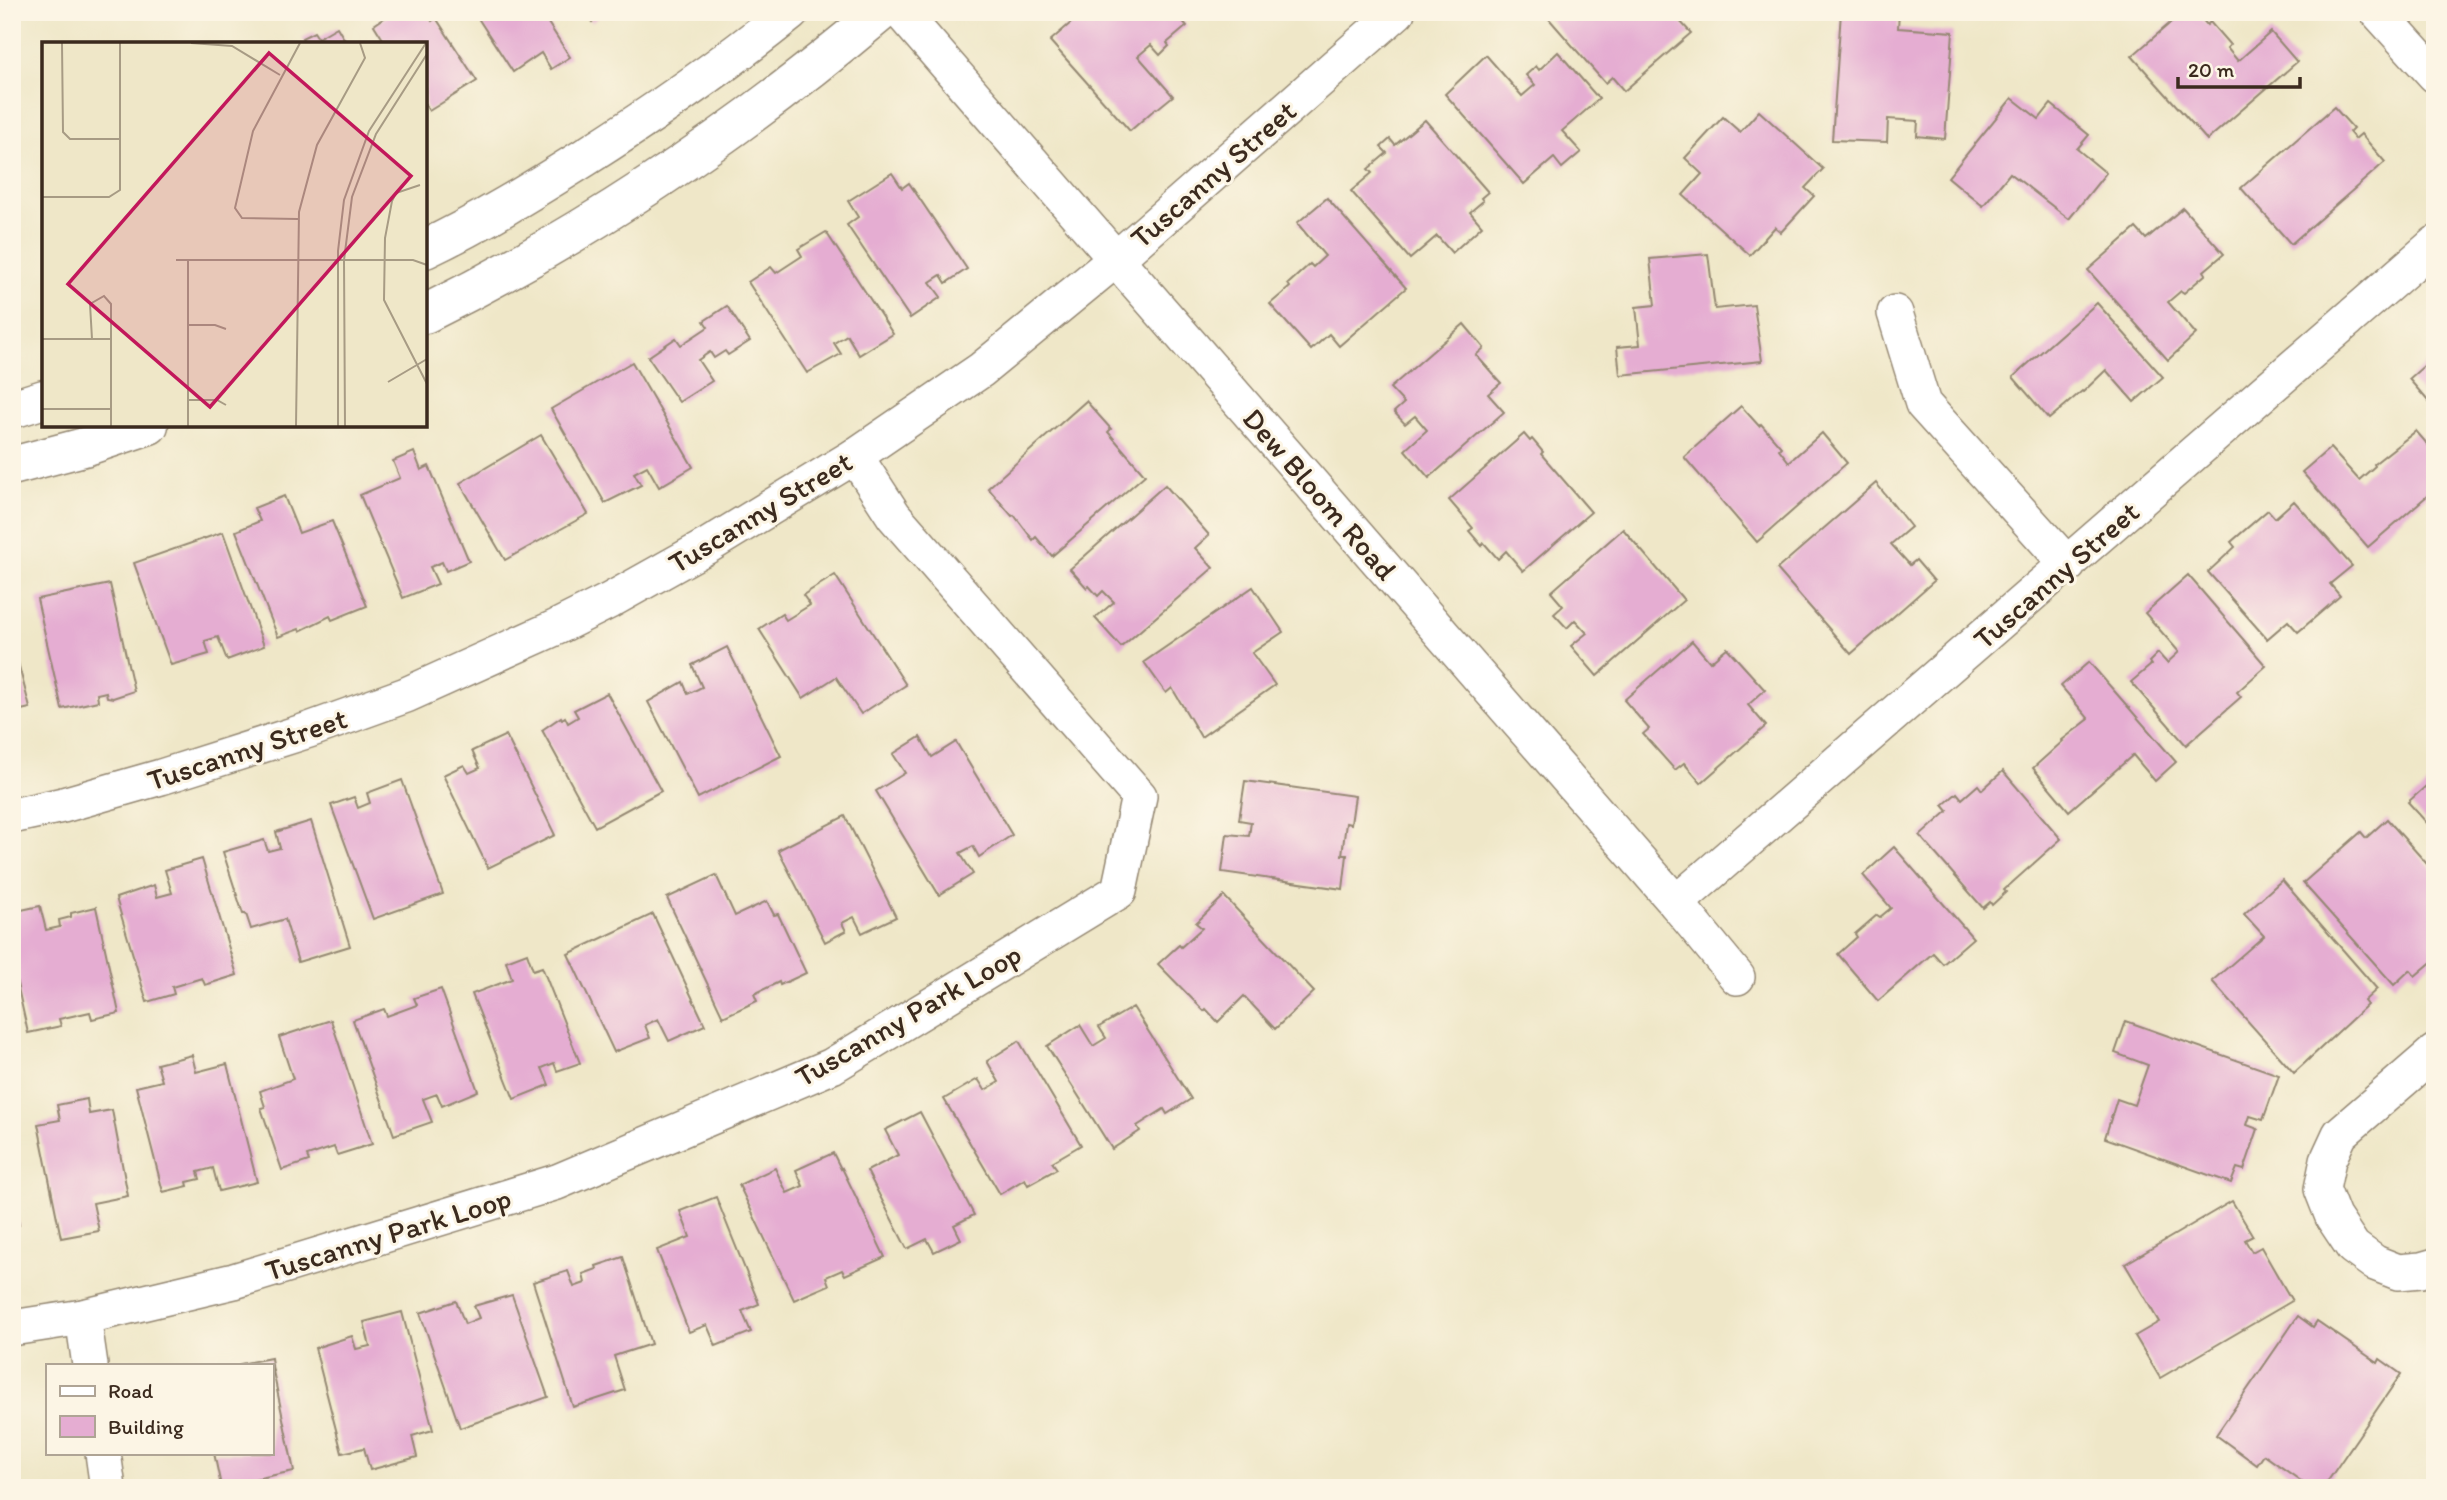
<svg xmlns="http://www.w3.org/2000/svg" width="2447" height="1500" font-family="Itim,sans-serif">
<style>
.building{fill:#e5add2}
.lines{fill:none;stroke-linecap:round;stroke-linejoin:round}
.minor-casing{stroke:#958873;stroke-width:38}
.tertiary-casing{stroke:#958873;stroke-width:41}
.minor{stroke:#fff;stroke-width:35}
.tertiary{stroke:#fff;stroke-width:38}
.labels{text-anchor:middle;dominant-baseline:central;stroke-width:6;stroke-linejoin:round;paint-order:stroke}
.street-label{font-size:30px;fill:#3b2a1e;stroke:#fcf5e5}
.inset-road{fill:none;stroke:#a79b84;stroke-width:2}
.view{fill:#c2185b;fill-opacity:0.15;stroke:#c2185b;stroke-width:3.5}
.inset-edge{fill:none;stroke:#3b2a1e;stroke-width:3.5}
</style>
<rect width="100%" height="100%" fill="#fcf5e5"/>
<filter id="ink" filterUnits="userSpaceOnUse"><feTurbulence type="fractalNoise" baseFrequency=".0143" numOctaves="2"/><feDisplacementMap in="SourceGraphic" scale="14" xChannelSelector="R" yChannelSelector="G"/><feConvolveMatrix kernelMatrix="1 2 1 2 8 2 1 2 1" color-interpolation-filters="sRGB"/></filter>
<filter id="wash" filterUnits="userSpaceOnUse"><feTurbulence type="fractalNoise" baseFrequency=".00686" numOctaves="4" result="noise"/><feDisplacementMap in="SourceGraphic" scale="28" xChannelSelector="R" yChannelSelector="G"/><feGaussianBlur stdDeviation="1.57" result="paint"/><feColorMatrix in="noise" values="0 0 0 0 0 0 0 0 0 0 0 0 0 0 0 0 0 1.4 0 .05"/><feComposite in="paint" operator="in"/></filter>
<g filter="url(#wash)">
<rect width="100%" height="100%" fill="#efe7c8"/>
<g id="blocks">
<g class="building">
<polygon points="393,12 426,12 432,21 436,18 477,81 429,111 425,105 425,44 386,44 374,25"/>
<polygon points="474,12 541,12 570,57 551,69 541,53 513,72"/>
<polygon points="584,12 605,12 592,22"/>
<polygon points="1078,12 1175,12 1187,26 1167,43 1169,46 1160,55 1151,45 1138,56 1173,96 1157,109 1156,108 1130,131 1050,41 1080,15"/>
<polygon points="1543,12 1593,12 1596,16 1601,12 1686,12 1678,19 1691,33 1624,91 1612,77 1605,83"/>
<polygon points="1841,12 1899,12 1898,28 1953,32 1945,139 1917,136 1918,121 1888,119 1887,142 1832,140"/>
<polygon points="2183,12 2196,12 2207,25 2210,22 2230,45 2227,48 2238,61 2271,32 2297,62 2207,140 2132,56"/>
<polygon points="337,27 347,44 306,44 302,38 314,32 318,38"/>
<polygon points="1558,52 1599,99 1562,131 1581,152 1562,168 1554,158 1524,184 1445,94 1486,55 1522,96 1535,85 1526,75 1536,66 1539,70"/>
<polygon points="2012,98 2039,119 2051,104 2089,135 2077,149 2106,173 2069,219 2010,173 1983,206 1948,177"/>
<polygon points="2334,107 2353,128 2349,132 2355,139 2361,134 2385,162 2291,244 2241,188"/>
<polygon points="1759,111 1823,169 1805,188 1814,196 1781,232 1775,227 1750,255 1683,195 1702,174 1685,158 1723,117 1740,132"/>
<polygon points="1425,120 1488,192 1481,198 1483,201 1470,212 1482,226 1452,253 1437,236 1410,259 1351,191 1372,173 1368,169 1387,153 1381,147 1390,139 1395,145"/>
<polygon points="892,173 902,188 909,183 967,269 946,283 941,275 930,282 941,297 910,318 847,225 858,217 848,201"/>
<polygon points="1327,198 1406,288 1339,346 1329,334 1311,350 1270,304 1290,287 1288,284 1310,264 1313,267 1325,256 1297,223"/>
<polygon points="2183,208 2224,254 2204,271 2206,274 2184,293 2181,291 2168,302 2196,334 2168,360 2088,270 2136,228 2146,239"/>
<polygon points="826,232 893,334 859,355 847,335 834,343 841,354 807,373 748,282 771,267 776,273 802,256 798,249"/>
<polygon points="1708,254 1715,309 1754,305 1762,361 1620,375 1617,347 1640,345 1636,307 1655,305 1650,259"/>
<polygon points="2097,303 2163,377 2134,402 2106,370 2083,392 2082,391 2049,419 2013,377"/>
<polygon points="727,306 750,341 728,355 725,351 714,358 710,352 698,360 712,381 679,402 648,357 676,338 681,345 708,327 704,321"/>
<polygon points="1464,324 1484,348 1476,355 1501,383 1488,394 1504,412 1429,478 1405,450 1427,430 1415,416 1405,424 1394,412 1404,403 1390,388"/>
<polygon points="2435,356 2435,409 2409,379"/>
<polygon points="632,362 693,467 659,487 647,466 634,473 641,485 605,503 551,409"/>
<polygon points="1086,401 1111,429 1108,432 1145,475 1052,556 1036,537 1033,540 1014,515 1012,516 988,488"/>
<polygon points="1741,406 1759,426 1761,424 1781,447 1779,449 1789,462 1822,433 1847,463 1757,542 1684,457"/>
<polygon points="2416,431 2435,453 2435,489 2368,547 2302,472 2330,448 2359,480 2375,466 2374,464"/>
<polygon points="1524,434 1530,441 1532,439 1543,452 1541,454 1591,512 1523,571 1506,551 1498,559 1484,543 1482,546 1469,531 1473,528 1449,500"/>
<polygon points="541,435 588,514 505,560 460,483"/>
<polygon points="414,452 421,470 429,466 469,561 446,571 442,562 430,567 438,584 403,598 360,495 400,478 393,461"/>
<polygon points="1876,483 1911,527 1891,544 1910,565 1916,560 1934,581 1851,654 1777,569"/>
<polygon points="1165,485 1209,535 1195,548 1213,568 1121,647 1095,618 1114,602 1103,591 1098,596 1089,586 1087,588 1070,569"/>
<polygon points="284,496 299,533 332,521 367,606 332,620 330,616 300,631 299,629 278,637 236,531 260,521 254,508"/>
<polygon points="2294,501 2352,566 2330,584 2340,596 2298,632 2288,621 2267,639 2208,572 2235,547 2231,542 2268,510 2275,518"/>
<polygon points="1623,529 1684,600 1597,676 1571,646 1587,633 1575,620 1567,628 1554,614 1563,606 1551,592"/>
<polygon points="223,532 264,646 227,660 218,637 205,641 209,654 171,665 134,563"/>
<polygon points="835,575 906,685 861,714 836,677 803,698 759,629 782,614 786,620 810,605 803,595"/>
<polygon points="2188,575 2266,666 2237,692 2241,697 2186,745 2131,682 2151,665 2149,662 2158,653 2167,663 2179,652 2145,613"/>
<polygon points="110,584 134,691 113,698 107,697 106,692 97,694 98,701 62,709 37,599"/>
<polygon points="1253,587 1283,632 1252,653 1275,685 1201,737 1172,688 1166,693 1144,662"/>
<polygon points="12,640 30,708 12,712"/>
<polygon points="1692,641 1710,662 1727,648 1765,690 1748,705 1766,726 1701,783 1684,763 1675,770 1643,734 1649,729 1624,700"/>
<polygon points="727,647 781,756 698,798 648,702 683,682 688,694 702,687 692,665"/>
<polygon points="2089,662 2176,762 2155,781 2133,755 2069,811 2033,768 2063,741 2062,740 2089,719 2061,686"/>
<polygon points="607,693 661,791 595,827 542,730 561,717 562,719 565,717 568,723 578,717 574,710"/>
<polygon points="506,735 555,835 488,868 443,775 464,765 469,773 480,768 472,751"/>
<polygon points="920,737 932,757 956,742 1012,835 979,857 973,846 960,853 973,874 939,895 876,791 905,773 893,754"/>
<polygon points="2003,771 2061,839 2004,890 2006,892 1992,905 1990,902 1983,908 1920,836 1948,811 1943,805 1957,793 1962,799 1978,785 1982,790"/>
<polygon points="2435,778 2435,832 2408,802"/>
<polygon points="402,780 443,894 373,919 331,805 354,797 358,808 370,803 367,793"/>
<polygon points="1245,781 1355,796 1351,824 1346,823 1342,855 1347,855 1343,889 1222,872 1227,834 1249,836 1251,822 1239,820"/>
<polygon points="845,816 896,917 862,933 854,917 842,923 846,931 825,942 778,850"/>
<polygon points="2387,819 2435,873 2435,959 2415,976 2410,970 2394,985 2303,883 2361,832 2366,838"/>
<polygon points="311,821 350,946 298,962 285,919 251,929 246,914 243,914 223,852 264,840 268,851 280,848 276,832"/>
<polygon points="1894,847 1973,938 1943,964 1933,953 1878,1001 1838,954 1857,937 1855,934 1877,915 1880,917 1891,908 1863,875"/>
<polygon points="202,859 237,975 205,985 202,978 172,987 174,994 147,1002 116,898 154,885 157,897 172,893 165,870"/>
<polygon points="716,875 735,916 767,901 774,915 778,914 806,973 780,985 779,982 754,994 757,1001 723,1017 667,898"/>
<polygon points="2282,880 2377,989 2364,1001 2367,1005 2294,1073 2212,981 2264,936 2244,914"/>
<polygon points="1224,896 1314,992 1275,1029 1244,996 1218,1022 1206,1009 1204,1011 1158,964 1179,945 1181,947 1202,928 1196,923"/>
<polygon points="40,906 46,930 60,927 59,920 71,917 71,913 96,907 119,1013 92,1019 90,1012 59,1019 61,1026 28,1033 12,961 12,912"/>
<polygon points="653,914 705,1025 669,1041 658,1019 645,1025 650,1038 614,1052 568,954"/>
<polygon points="527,953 533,970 542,967 580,1063 557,1071 554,1063 542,1068 549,1085 514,1099 472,994 512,979 506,961"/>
<polygon points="441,989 478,1091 442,1106 437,1094 423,1099 432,1122 394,1135 353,1020 384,1009 387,1016 417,1005 414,998"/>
<polygon points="1133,1007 1191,1099 1167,1114 1164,1109 1137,1126 1140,1131 1112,1149 1047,1046 1080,1025 1093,1046 1106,1038 1099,1027"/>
<polygon points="331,1020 372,1144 337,1155 334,1147 307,1156 309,1161 282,1170 261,1108 265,1107 260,1091 293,1079 279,1037"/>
<polygon points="2126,1021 2279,1075 2263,1120 2250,1116 2247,1125 2258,1129 2244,1170 2237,1168 2231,1183 2105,1138 2117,1099 2134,1105 2148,1065 2115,1053"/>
<polygon points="1019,1041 1081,1145 1052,1162 1057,1169 1028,1185 1025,1179 1000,1194 944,1099 978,1079 985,1090 999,1082 987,1061"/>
<polygon points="192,1055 196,1072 227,1064 257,1182 219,1191 213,1168 198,1172 200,1179 187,1182 188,1186 163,1192 136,1087 162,1081 157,1064"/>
<polygon points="87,1099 89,1114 112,1110 128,1196 93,1203 99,1231 61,1238 38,1124 60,1120 57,1105"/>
<polygon points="920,1112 974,1215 954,1225 961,1239 934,1252 927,1239 907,1249 867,1171 898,1155 885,1130"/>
<polygon points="833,1153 841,1169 842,1168 885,1257 845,1275 842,1270 826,1277 829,1285 794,1300 739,1185 775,1168 787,1193 803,1186 796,1170"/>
<polygon points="12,1194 19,1225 12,1226"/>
<polygon points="716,1197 759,1304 742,1311 751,1332 716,1346 707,1325 689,1332 657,1250 690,1237 680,1211"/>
<polygon points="2232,1201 2253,1236 2245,1240 2252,1252 2261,1247 2292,1301 2160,1378 2135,1336 2159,1322 2125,1264"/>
<polygon points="623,1257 651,1344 614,1356 625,1390 573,1407 533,1282 568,1271 574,1287 585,1283 583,1274 597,1269 596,1266"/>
<polygon points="512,1295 548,1397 460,1428 420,1313 456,1301 465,1324 479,1318 474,1306"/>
<polygon points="402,1312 433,1430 412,1436 417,1457 370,1470 364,1448 342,1453 315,1348 352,1336 356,1349 370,1346 364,1322"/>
<polygon points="2298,1316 2313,1327 2317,1321 2378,1363 2380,1359 2401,1374 2323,1488 2311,1488 2264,1455 2257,1465 2216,1435"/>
<polygon points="271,1358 272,1365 240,1365 240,1364"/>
<polygon points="272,1366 294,1471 221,1486 214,1453 271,1453"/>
<polygon points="12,1434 21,1486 18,1488 12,1488"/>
</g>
</g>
</g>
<g filter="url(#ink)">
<use href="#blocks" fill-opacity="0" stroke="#958873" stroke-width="2"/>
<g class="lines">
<g class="minor-casing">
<g id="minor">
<polyline points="901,12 1676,903 1737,977"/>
<polyline points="2378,12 2435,75"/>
<polyline points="1895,313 1923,404 2068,565"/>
<polyline points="12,816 63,805 161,777 309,730 406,695 557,627 609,601 709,545 855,456 981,370 1115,260 1397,12"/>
<polyline points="1676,903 2435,244"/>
<polyline points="2435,1052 2340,1134 2328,1160 2322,1189 2333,1217 2353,1247 2375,1263 2398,1272 2421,1270 2435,1266"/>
<polyline points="83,1317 90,1365"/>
<polyline points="12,1328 83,1317 234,1281 557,1182 832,1066 1119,891 1139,796 894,516 855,456"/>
<polyline points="103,1453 108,1488"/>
</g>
</g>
<g class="tertiary-casing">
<g id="tertiary">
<path d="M 425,249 C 480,223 533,190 584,158 C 655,113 724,65 790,12"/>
<path d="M 425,314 C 589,233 741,130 881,12"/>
<polyline points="12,409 44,399"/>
<polyline points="12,466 84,447 149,425"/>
</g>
</g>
<use href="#minor" class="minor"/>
<use href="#tertiary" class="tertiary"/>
</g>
</g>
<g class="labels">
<g class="street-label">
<text transform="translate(1213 174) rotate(-41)">Tuscanny Street</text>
<text transform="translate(1320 494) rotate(49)">Dew Bloom Road</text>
<text transform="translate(760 512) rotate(-31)">Tuscanny Street</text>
<text transform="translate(2056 575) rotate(-41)">Tuscanny Street</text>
<text transform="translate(247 749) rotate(-18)">Tuscanny Street</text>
<text transform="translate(908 1015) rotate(-30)">Tuscanny Park Loop</text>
<text transform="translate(388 1234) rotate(-17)">Tuscanny Park Loop</text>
</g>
</g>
<g transform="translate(42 42)">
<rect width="385" height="385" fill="#efe7c8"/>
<path class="inset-road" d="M 20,1 L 21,90 L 28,97 L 78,97M 149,1 L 190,4 L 238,33M 378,143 L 354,151 L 350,159 L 343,196 L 342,258 L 385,342M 0,155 L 67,155 L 78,148 L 78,1M 256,177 L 200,176 L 193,166 L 211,89 L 258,1M 134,218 L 371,218 L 385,223M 146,218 L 146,384M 146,283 L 173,283 L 184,287M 0,297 L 69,297M 50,297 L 48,262 L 62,254 L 69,262 L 69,384M 346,340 L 385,317M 146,358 L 175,358 L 184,363M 0,367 L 69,367M 254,384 L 257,170 L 275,103 L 323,16 L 318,1M 296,384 L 296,209 L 302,158 L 327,89 L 384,1M 303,384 L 302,218 L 310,155 L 334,92 L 385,12"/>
<path class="view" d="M 227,11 L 369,134 L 168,365 L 26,242 Z"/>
<rect width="385" height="385" class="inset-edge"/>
</g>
<rect width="2447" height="1500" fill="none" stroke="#fcf5e5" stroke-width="42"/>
<rect x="46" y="1364" width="228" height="91" fill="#fcf5e5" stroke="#afa495" stroke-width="2"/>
<rect x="60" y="1386" width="35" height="10" fill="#ffffff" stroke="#afa495" stroke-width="2"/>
<text x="108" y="1398" font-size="21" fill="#3b2a1e">Road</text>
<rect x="60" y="1416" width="35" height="21" fill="#e5add2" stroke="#afa495" stroke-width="2"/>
<text x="108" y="1434" font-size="21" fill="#3b2a1e">Building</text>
<path d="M2178 77v10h122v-10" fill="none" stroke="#3b2a1e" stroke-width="3.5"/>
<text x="2188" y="77" font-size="21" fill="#3b2a1e" stroke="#fcf5e5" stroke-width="5" paint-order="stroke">20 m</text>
</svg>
